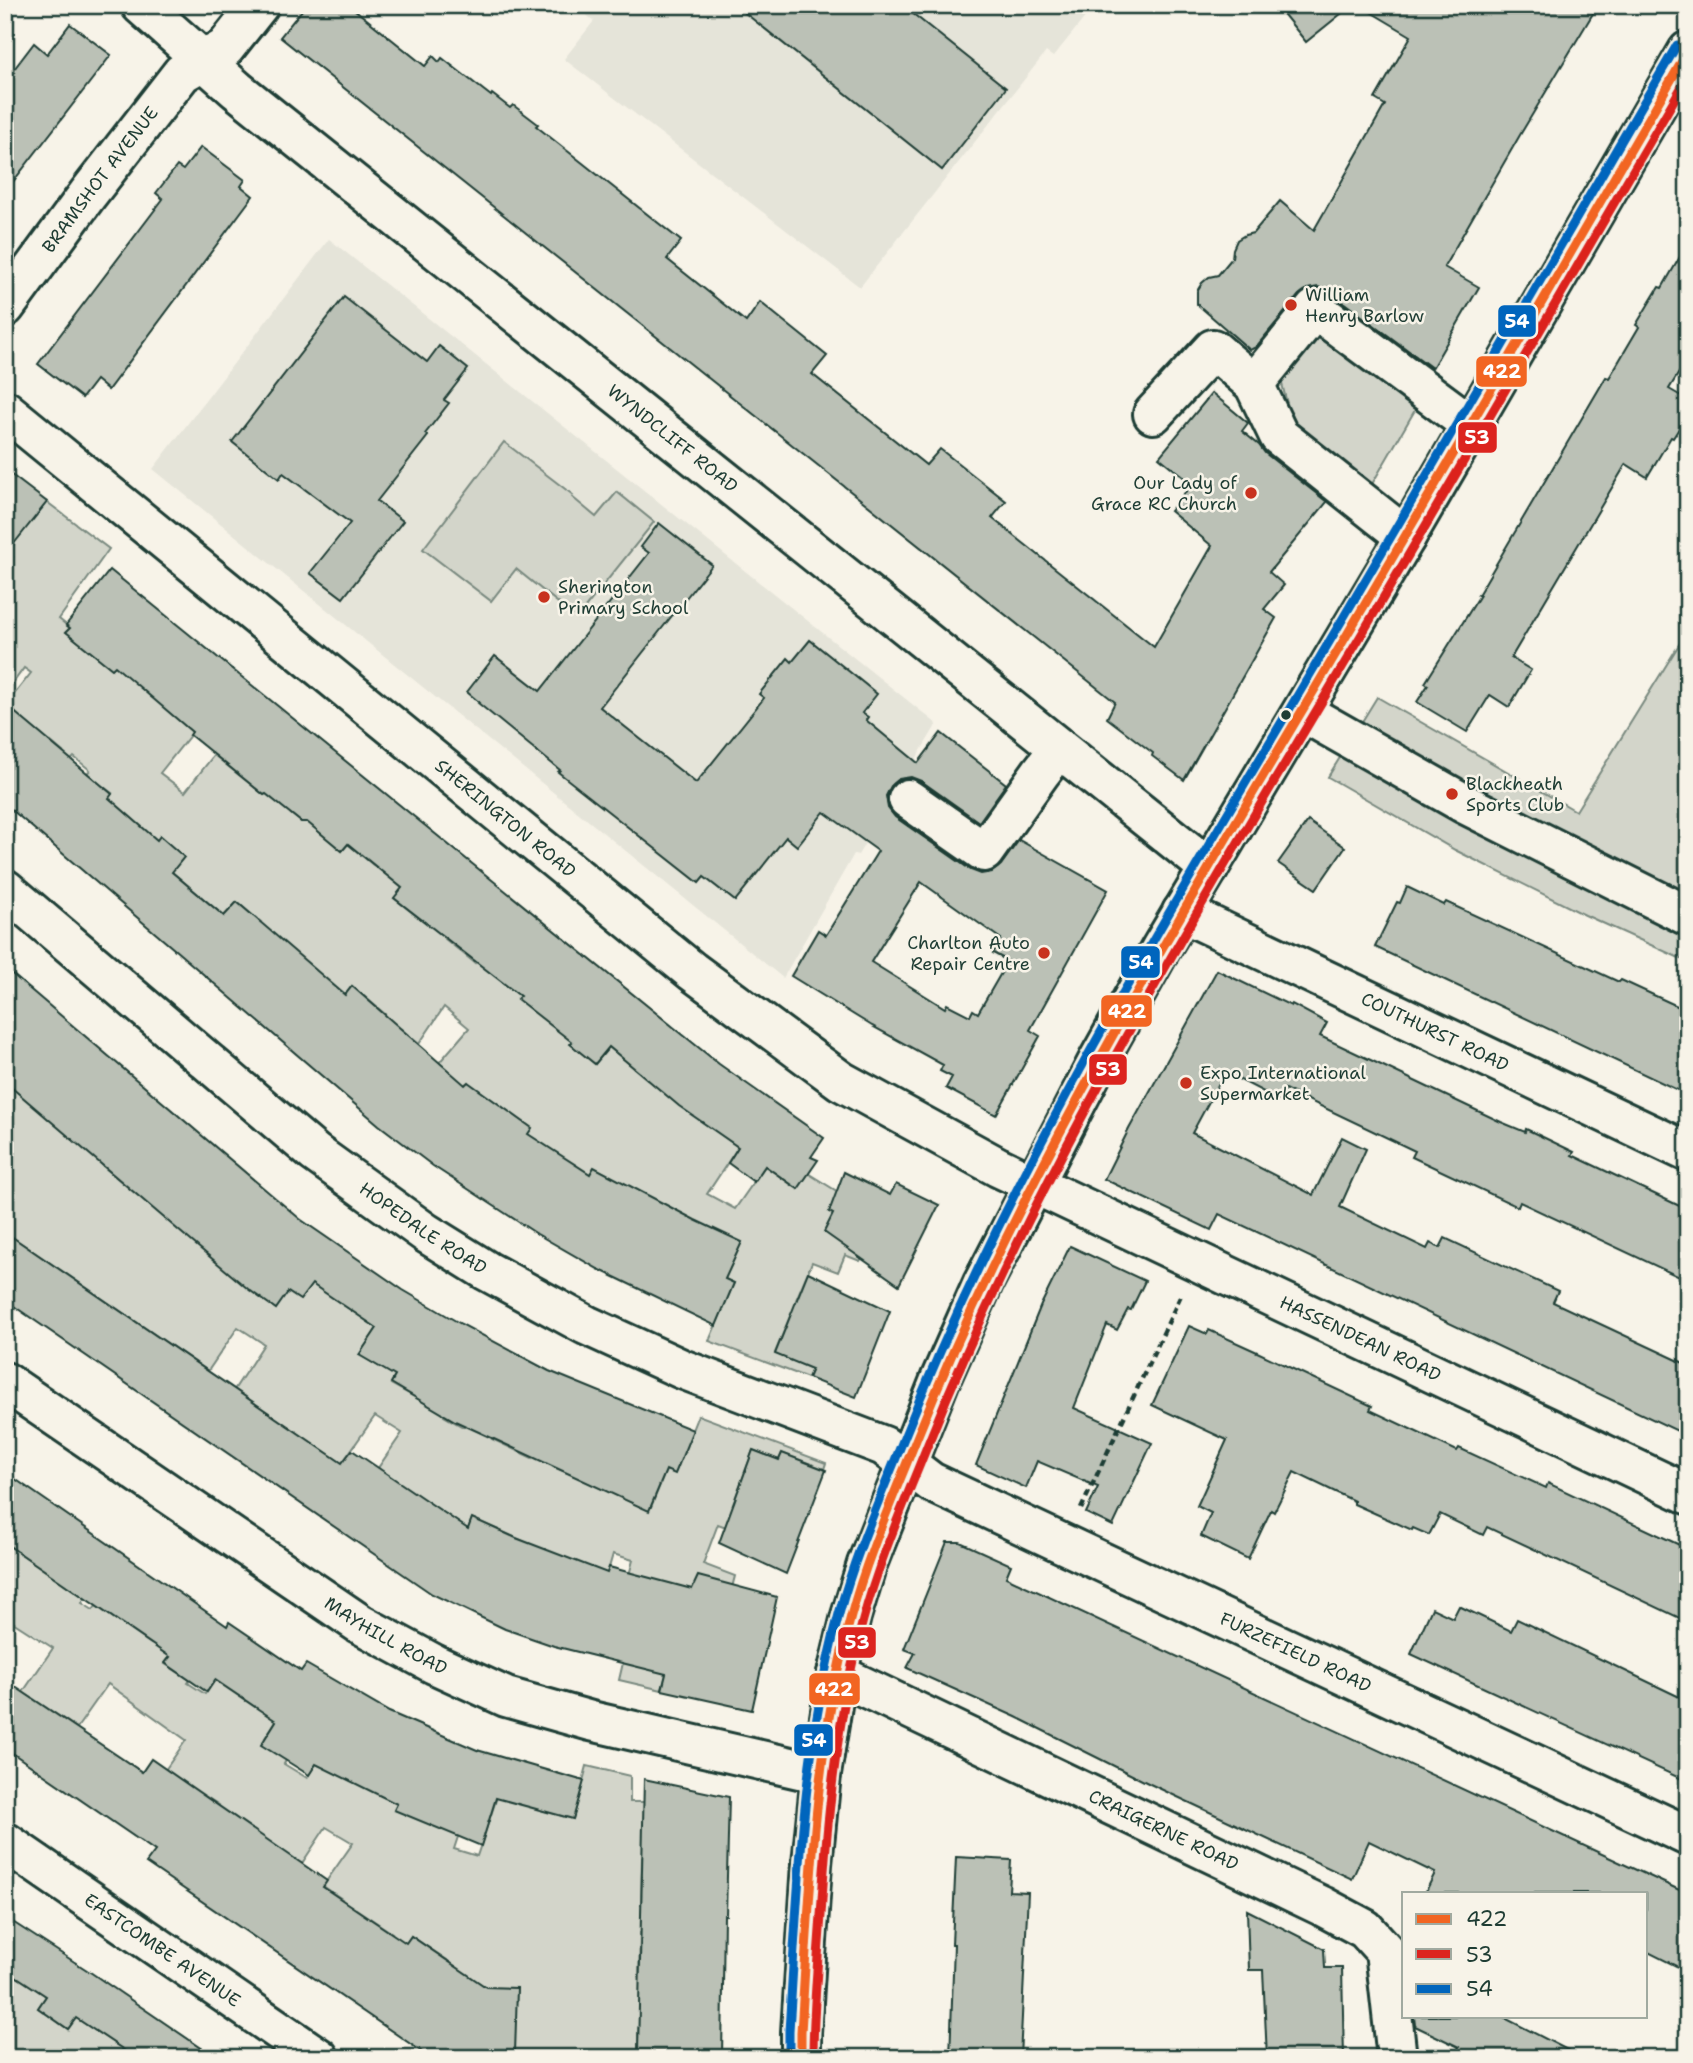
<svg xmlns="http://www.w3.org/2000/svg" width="1693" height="2063" font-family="'Shantell Sans',sans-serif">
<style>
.built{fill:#e5e4d9}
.green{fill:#d3d5ca;stroke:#79897f;stroke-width:2}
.building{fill:#bbc1b6;stroke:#1f3d34;stroke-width:2;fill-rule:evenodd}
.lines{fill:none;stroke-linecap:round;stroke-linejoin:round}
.minor-casing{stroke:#1f3d34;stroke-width:44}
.major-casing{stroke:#1f3d34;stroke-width:44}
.path{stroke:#1f3d34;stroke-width:4.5;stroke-dasharray:7 5;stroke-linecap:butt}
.minor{stroke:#f7f3e8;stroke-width:38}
.major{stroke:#f7f3e8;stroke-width:38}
.bus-1-casing{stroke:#f7f3e8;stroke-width:14}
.bus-2-casing{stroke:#f7f3e8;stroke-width:14}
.bus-3-casing{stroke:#f7f3e8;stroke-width:14}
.bus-1{stroke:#f26522;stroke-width:9}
.bus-2{stroke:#dc241f;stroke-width:9}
.bus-3{stroke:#0065bd;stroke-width:9}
.poi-dot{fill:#c8321e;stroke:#f7f3e8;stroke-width:2.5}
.bus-dot{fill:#1f3d34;stroke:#f7f3e8;stroke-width:2.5}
.labels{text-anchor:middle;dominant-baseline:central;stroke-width:5;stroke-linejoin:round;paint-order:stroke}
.street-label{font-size:18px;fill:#1f3d34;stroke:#f7f3e8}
.poi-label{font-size:18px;fill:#1f3d34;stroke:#f7f3e8;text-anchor:start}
.line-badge{stroke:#f7f3e8;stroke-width:2.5}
.badge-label{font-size:19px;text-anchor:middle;font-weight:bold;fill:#fff}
</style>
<rect width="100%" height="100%" fill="#f7f3e8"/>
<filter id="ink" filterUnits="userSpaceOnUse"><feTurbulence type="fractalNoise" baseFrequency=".0143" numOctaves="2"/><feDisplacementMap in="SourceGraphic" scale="14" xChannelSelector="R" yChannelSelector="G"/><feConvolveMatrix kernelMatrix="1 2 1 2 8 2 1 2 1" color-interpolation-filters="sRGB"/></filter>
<g filter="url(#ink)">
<g class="built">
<polygon points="574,5 1095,5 1053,57 1046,52 860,287 564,59 594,21"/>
<polygon points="329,239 937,724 858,855 854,854 783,978 153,469"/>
</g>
<g class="green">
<polygon points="1324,326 1422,398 1368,491 1293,427 1281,380"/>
<polygon points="504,442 573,495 572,497 596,517 617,492 654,522 577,618 516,569 491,601 423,549"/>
<polygon points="47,502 109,549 59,619 70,628 66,632 112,669 125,655 141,685 140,687 151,697 203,719 160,773 185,792 214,755 264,795 275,784 296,808 291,814 301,822 311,821 342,851 348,844 373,865 406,883 394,898 419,918 431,903 455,923 444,938 475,963 487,949 495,976 520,996 584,1027 571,1044 595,1064 609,1047 683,1108 738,1147 707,1194 735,1209 765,1166 795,1187 806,1172 843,1195 869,1245 860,1261 845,1255 838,1272 812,1262 796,1300 833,1315 827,1331 790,1316 775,1353 812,1369 808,1378 709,1341 734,1283 686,1262 612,1177 594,1167 575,1202 524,1171 468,1082 464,1085 437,1065 469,1028 444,1007 419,1044 401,1029 360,1044 385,1014 352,986 327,1017 257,929 261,922 237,902 224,916 172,872 184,857 160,837 148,851 109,798 112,793 101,785 74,788 90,770 74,757 58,774 50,767 63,752 51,742 38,757 5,706 31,673 24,668 5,694 5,570 13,557 5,552 6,528 19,537"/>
<polygon points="1688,630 1688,962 1585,915 1455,850 1328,777 1377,697 1576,811"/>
<polygon points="5,1061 104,1167 136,1194 300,1300 312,1284 377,1328 360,1355 395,1376 391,1384 445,1414 444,1416 463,1427 484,1390 510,1402 492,1439 532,1458 549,1421 568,1429 553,1467 651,1507 666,1470 675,1473 698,1415 826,1463 824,1469 782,1453 779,1460 753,1450 735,1499 751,1536 718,1524 703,1564 735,1576 729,1599 669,1662 662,1690 619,1680 629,1637 619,1614 633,1560 613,1554 606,1578 472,1518 458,1556 378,1468 402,1433 375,1416 342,1463 234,1390 264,1344 238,1327 208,1371 5,1232"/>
<polygon points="5,1543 85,1598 82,1603 93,1610 96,1606 151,1644 157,1645 171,1654 165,1664 190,1680 188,1683 205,1694 218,1676 281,1713 265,1738 293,1749 284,1764 307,1778 334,1736 409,1773 395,1810 471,1797 454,1849 477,1856 497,1797 573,1819 587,1766 630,1776 630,1802 644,1802 674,1859 642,1858 641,1904 673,1905 671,1932 640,1933 639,1976 671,1977 660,2028 638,2028 638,2051 669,2052 669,2058 535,2058 495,2051 447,1960 411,1936 386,1971 372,1962 392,1933 356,1909 323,1928 342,1899 323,1886 353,1843 326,1827 279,1898 215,1812 219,1805 205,1796 200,1802 156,1783 186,1740 108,1684 77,1728 23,1692 53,1648 5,1617"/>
<polygon points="5,1969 46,1996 38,2008 68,2029 76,2018 123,2049 117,2058 5,2058"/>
</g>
<g class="building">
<polygon points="306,5 349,5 425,66 433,56 439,62 442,58 491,96 492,94 510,108 513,105 538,124 536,126 681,241 667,259 746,322 760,302 791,327 827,356 812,374 926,465 940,449 1006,501 992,518 1154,647 1212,546 1170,511 1192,484 1159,457 1212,393 1248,423 1242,431 1259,445 1265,453 1327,502 1269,572 1284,585 1264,609 1276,618 1184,780 1152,756 1153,753 1107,718 1115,702 280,37"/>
<polygon points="735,5 902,5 1006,88 942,170"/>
<polygon points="1276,5 1352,5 1306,42"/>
<polygon points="1359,5 1598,5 1520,135 1444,267 1479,287 1432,368 1328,291 1318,287 1308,289 1299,295 1256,347 1250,350 1197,304 1197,291 1202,283 1209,277 1218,275 1232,258 1233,249 1237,240 1245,235 1253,233 1280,201 1314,230 1385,105 1375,99 1411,36"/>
<polygon points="70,24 111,55 5,192 5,81 34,43 47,54"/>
<polygon points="201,147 245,180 241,186 253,196 108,390 96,380 82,398 38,364 163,199 156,193 177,166 183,170"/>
<polygon points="1688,243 1688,358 1669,389 1688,400 1688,414 1673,438 1671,437 1647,477 1626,464 1511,658 1531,670 1509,707 1490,695 1467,732 1417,702 1428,685 1425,683 1480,595 1478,595 1606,377 1609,378 1639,327 1636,325 1648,305 1659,287 1662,288"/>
<polygon points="344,297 427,362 439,346 468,369 444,400 449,403 425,434 428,436 377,501 403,521 343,598 310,573 350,523 283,473 279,479 232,442"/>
<polygon points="5,470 47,502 5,555"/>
<path d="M 659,523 L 712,565 L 600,707 L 696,783 L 764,698 L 759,694 L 788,658 L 792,662 L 810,640 L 877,694 L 862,713 L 868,717 L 866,720 L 918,763 L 941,733 L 1006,784 L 979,822 L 921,781 L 911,777 L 899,779 L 891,786 L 886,796 L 888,808 L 895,817 L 971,870 L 981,874 L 992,872 L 1001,865 L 1019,840 L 1108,890 L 1030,1030 L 1040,1036 L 996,1115 L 946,1088 L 952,1077 L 940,1071 L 943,1065 L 872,1026 L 791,976 L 818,930 L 826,935 L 878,851 L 824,812 L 797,846 L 786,837 L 735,901 L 704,877 L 699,883 L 558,772 L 560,770 L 478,703 L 479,702 L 467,692 L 495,656 L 540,691 L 649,553 L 641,547 ZM 921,882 L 1001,939 L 993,953 L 1008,961 L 978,1013 L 973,1010 L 970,1016 L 947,1004 L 945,1008 L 871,962 Z"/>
<polygon points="110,570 719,1064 824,1138 811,1157 818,1160 798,1189 765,1166 754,1182 728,1163 738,1147 679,1106 609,1047 595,1064 570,1044 572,1042 517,999 520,996 394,898 402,888 348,844 342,851 307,822 301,822 266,794 264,795 190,735 192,732 115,666 112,669 66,632 70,628 66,625"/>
<polygon points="5,704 112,794 109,798 157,840 160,836 184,857 172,872 224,916 237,902 345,995 352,986 465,1085 468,1082 532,1128 528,1134 590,1174 594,1167 695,1220 742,1242 725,1279 734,1283 716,1326 598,1269 537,1234 433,1166 379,1125 5,804"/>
<polygon points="1308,821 1345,847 1316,889 1278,863"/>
<polygon points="1407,887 1444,905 1446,902 1619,982 1621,980 1688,1011 1688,1095 1375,947 1397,902 1400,903"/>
<polygon points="5,968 300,1219 403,1290 461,1324 549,1371 693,1430 675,1474 666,1470 649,1511 455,1421 391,1383 395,1376 359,1355 377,1328 312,1284 300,1300 288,1292 276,1309 248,1289 184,1235 5,1082"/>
<polygon points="1217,970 1291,1006 1292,1004 1327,1023 1320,1036 1501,1122 1525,1132 1526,1129 1574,1152 1572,1155 1688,1210 1688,1281 1520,1202 1518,1207 1412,1157 1415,1151 1285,1089 1279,1100 1225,1072 1192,1133 1313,1195 1342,1137 1366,1149 1340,1207 1427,1249 1430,1243 1440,1248 1445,1238 1558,1291 1553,1302 1688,1365 1688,1436 1219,1214 1211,1230 1104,1179 1129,1129"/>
<polygon points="844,1172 890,1195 896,1184 939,1205 899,1285 824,1232 833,1214 829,1212"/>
<polygon points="5,1232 342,1463 352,1450 468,1529 472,1518 516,1538 607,1573 609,1567 692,1589 698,1576 777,1597 752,1710 662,1690 666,1674 554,1646 505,1629 432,1594 5,1300"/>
<polygon points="1070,1246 1145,1281 1131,1310 1128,1309 1117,1330 1107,1325 1074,1408 1152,1443 1113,1526 1086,1513 1098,1487 1037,1461 1026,1488 976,1465 1041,1305"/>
<polygon points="808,1272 890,1311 856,1397 808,1378 812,1369 775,1354"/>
<polygon points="1189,1326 1207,1334 1209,1330 1255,1351 1372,1406 1370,1410 1457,1451 1459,1448 1546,1488 1548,1483 1688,1549 1688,1622 1487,1527 1483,1535 1440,1514 1429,1535 1413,1528 1412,1530 1354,1504 1354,1501 1294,1472 1274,1512 1271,1510 1248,1559 1201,1536 1211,1513 1197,1506 1227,1440 1152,1405"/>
<polygon points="753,1450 779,1460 782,1453 826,1470 786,1574 719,1543"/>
<polygon points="5,1472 227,1626 229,1622 301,1671 306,1664 389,1712 477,1750 584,1781 573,1819 496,1798 481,1846 394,1810 397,1804 316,1764 309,1775 261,1745 276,1721 215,1680 207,1692 165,1663 170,1657 5,1543"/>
<polygon points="947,1542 960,1542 1011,1565 1006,1577 1688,1894 1688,1972 1646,1951 1646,1893 1425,1893 1435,1873 1369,1841 1352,1879 1150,1784 1016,1717 907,1668 915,1653 904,1649"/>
<polygon points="1459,1606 1511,1631 1517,1619 1688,1701 1688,1782 1411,1654 1432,1608 1453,1618"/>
<polygon points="5,1680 142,1772 151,1759 327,1881 323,1887 406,1943 411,1936 486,1987 517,1988 515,2053 495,2050 495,2058 431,2058 146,1863 155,1851 5,1748"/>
<polygon points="644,1779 729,1797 726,1915 724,1915 722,2058 669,2058 669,2052 638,2052"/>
<polygon points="956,1857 1011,1860 1009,1891 1028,1892 1020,2058 950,2058 954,1944 952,1944"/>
<polygon points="1247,1910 1324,1949 1325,1968 1342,1968 1344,2058 1267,2058 1263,1970 1249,1970"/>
<polygon points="5,1917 90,1972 216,2058 136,2058 76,2018 68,2029 38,2008 46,1996 5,1969"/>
<polygon points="1414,2016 1501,2016 1583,2058 1453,2058 1459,2047 1415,2026"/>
</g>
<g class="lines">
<g class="minor-casing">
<g id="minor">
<path id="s1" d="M 141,5 L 237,90 L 1209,868"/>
<path id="s2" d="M 5,307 L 88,194 L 182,73 L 225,48 L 259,5"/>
<polyline points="1254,384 1315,309 1470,424"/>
<path id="s3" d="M 5,410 L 692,971 L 841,1081 L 998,1167 L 1688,1494"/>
<polyline points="1153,414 1213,349 1254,384 1279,436 1406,537"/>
<polyline points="1303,712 1465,804 1688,916"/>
<polyline points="908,799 984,852 1041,772 1059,749"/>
<path id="s4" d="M 5,889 L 315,1153 L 426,1233 L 487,1271 L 586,1325 L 682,1369 L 884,1446 L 931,1482 L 1688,1836"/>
<path id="s5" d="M 1182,912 L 1688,1152"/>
<path id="s6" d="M 5,1382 L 360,1624 L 434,1664 L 506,1697 L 591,1721 L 821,1774"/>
<path id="s7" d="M 837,1674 L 1322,1906 L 1365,1929 L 1385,1951 L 1397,2058"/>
<path id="s8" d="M 5,1842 L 319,2058"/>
</g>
</g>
<g class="major-casing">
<polyline id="major" points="801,2058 801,2032 812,1864 821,1774 837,1674 851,1616 867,1564 940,1380 983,1283 1099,1059 1161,948 1406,537 1688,51"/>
</g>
<polyline class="path" points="1081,1509 1181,1295"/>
<use href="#minor" class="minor"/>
<use href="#major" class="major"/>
<g class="bus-1-casing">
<path id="bus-1" d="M 801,2058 L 801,2032 C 810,1893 814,1751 851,1616 C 867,1556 893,1498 916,1440 C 1010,1204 1140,984 1269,766 C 1411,529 1549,290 1688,51"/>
</g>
<g class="bus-2-casing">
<path id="bus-2" d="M 813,2058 C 813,2010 818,1962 821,1915 C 827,1816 837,1716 863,1620 C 879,1560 905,1502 928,1444 C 1020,1212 1147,995 1275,780 C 1415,547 1551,311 1688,76"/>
</g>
<g class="bus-3-casing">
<path id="bus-3" d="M 789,2058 L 789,2031 C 798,1892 802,1750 839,1614 C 855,1554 881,1496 904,1438 C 998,1201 1128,980 1258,762 C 1400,524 1538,284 1677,45"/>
</g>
<use href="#bus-1" class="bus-1"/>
<use href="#bus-2" class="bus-2"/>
<use href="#bus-3" class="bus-3"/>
</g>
</g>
<g class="poi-dot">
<circle cx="1291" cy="305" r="7"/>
<circle cx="1251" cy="493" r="7"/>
<circle cx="544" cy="597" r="7"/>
<circle cx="1452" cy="794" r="7"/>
<circle cx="1044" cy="953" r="7"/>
<circle cx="1186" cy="1083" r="7"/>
</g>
<circle class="bus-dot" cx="1286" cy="715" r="6"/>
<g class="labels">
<g class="street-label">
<text stroke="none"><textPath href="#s2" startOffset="159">BRAMSHOT AVENUE</textPath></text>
<text stroke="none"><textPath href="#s1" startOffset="686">WYNDCLIFF ROAD</textPath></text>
<text stroke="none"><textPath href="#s3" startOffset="646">SHERINGTON ROAD</textPath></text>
<text stroke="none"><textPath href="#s5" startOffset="280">COUTHURST ROAD</textPath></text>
<text stroke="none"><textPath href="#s4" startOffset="539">HOPEDALE ROAD</textPath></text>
<text stroke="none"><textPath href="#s3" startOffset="1652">HASSENDEAN ROAD</textPath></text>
<text stroke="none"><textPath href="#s6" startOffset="458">MAYHILL ROAD</textPath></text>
<text stroke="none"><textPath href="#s4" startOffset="1512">FURZEFIELD ROAD</textPath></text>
<text stroke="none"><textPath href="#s7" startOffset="362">CRAIGERNE ROAD</textPath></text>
<text stroke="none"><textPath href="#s8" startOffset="191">EASTCOMBE AVENUE</textPath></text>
</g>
<g class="poi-label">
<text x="1305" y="295">William<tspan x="1305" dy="21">Henry Barlow</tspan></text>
<text x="1237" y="483" text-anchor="end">Our Lady of<tspan x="1237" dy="21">Grace RC Church</tspan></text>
<text x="558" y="587">Sherington<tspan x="558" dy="21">Primary School</tspan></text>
<text x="1466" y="784">Blackheath<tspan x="1466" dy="21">Sports Club</tspan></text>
<text x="1030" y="943" text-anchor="end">Charlton Auto<tspan x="1030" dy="21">Repair Centre</tspan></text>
<text x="1200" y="1073">Expo International<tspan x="1200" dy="21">Supermarket</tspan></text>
</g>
</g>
<g class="line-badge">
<rect x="1497" y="304" width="40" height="34" rx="7" fill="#0065bd"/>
<rect x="1475" y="355" width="53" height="33" rx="7" fill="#f26522"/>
<rect x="1457" y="421" width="41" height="33" rx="7" fill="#dc241f"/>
<rect x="1120" y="945" width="41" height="34" rx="7" fill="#0065bd"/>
<rect x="1100" y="994" width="53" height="34" rx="7" fill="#f26522"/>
<rect x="1088" y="1053" width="40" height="33" rx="7" fill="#dc241f"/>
<rect x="837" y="1626" width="40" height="33" rx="7" fill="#dc241f"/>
<rect x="808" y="1672" width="53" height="34" rx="7" fill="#f26522"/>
<rect x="793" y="1723" width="41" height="34" rx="7" fill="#0065bd"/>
</g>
<g class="badge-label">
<text x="1517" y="328">54</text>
<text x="1502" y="378">422</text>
<text x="1477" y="444">53</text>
<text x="1141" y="969">54</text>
<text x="1127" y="1018">422</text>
<text x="1108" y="1076">53</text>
<text x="857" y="1649">53</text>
<text x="834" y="1696">422</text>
<text x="814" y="1747">54</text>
</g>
<rect width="1693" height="2063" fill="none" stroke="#f7f3e8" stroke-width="28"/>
<rect x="14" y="14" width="1665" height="2035" fill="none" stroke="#1f3d34" stroke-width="2.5" filter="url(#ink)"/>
<rect x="1402" y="1892" width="245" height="126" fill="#f7f3e8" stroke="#a1aaa0" stroke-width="2"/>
<rect x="1416" y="1914" width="35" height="10" fill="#f26522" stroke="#a1aaa0" stroke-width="2"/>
<text x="1466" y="1926" font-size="21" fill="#1f3d34">422</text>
<rect x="1416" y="1949" width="35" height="10" fill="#dc241f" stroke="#a1aaa0" stroke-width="2"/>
<text x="1466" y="1962" font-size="21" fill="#1f3d34">53</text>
<rect x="1416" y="1984" width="35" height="10" fill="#0065bd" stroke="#a1aaa0" stroke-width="2"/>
<text x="1466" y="1996" font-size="21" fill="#1f3d34">54</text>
</svg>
